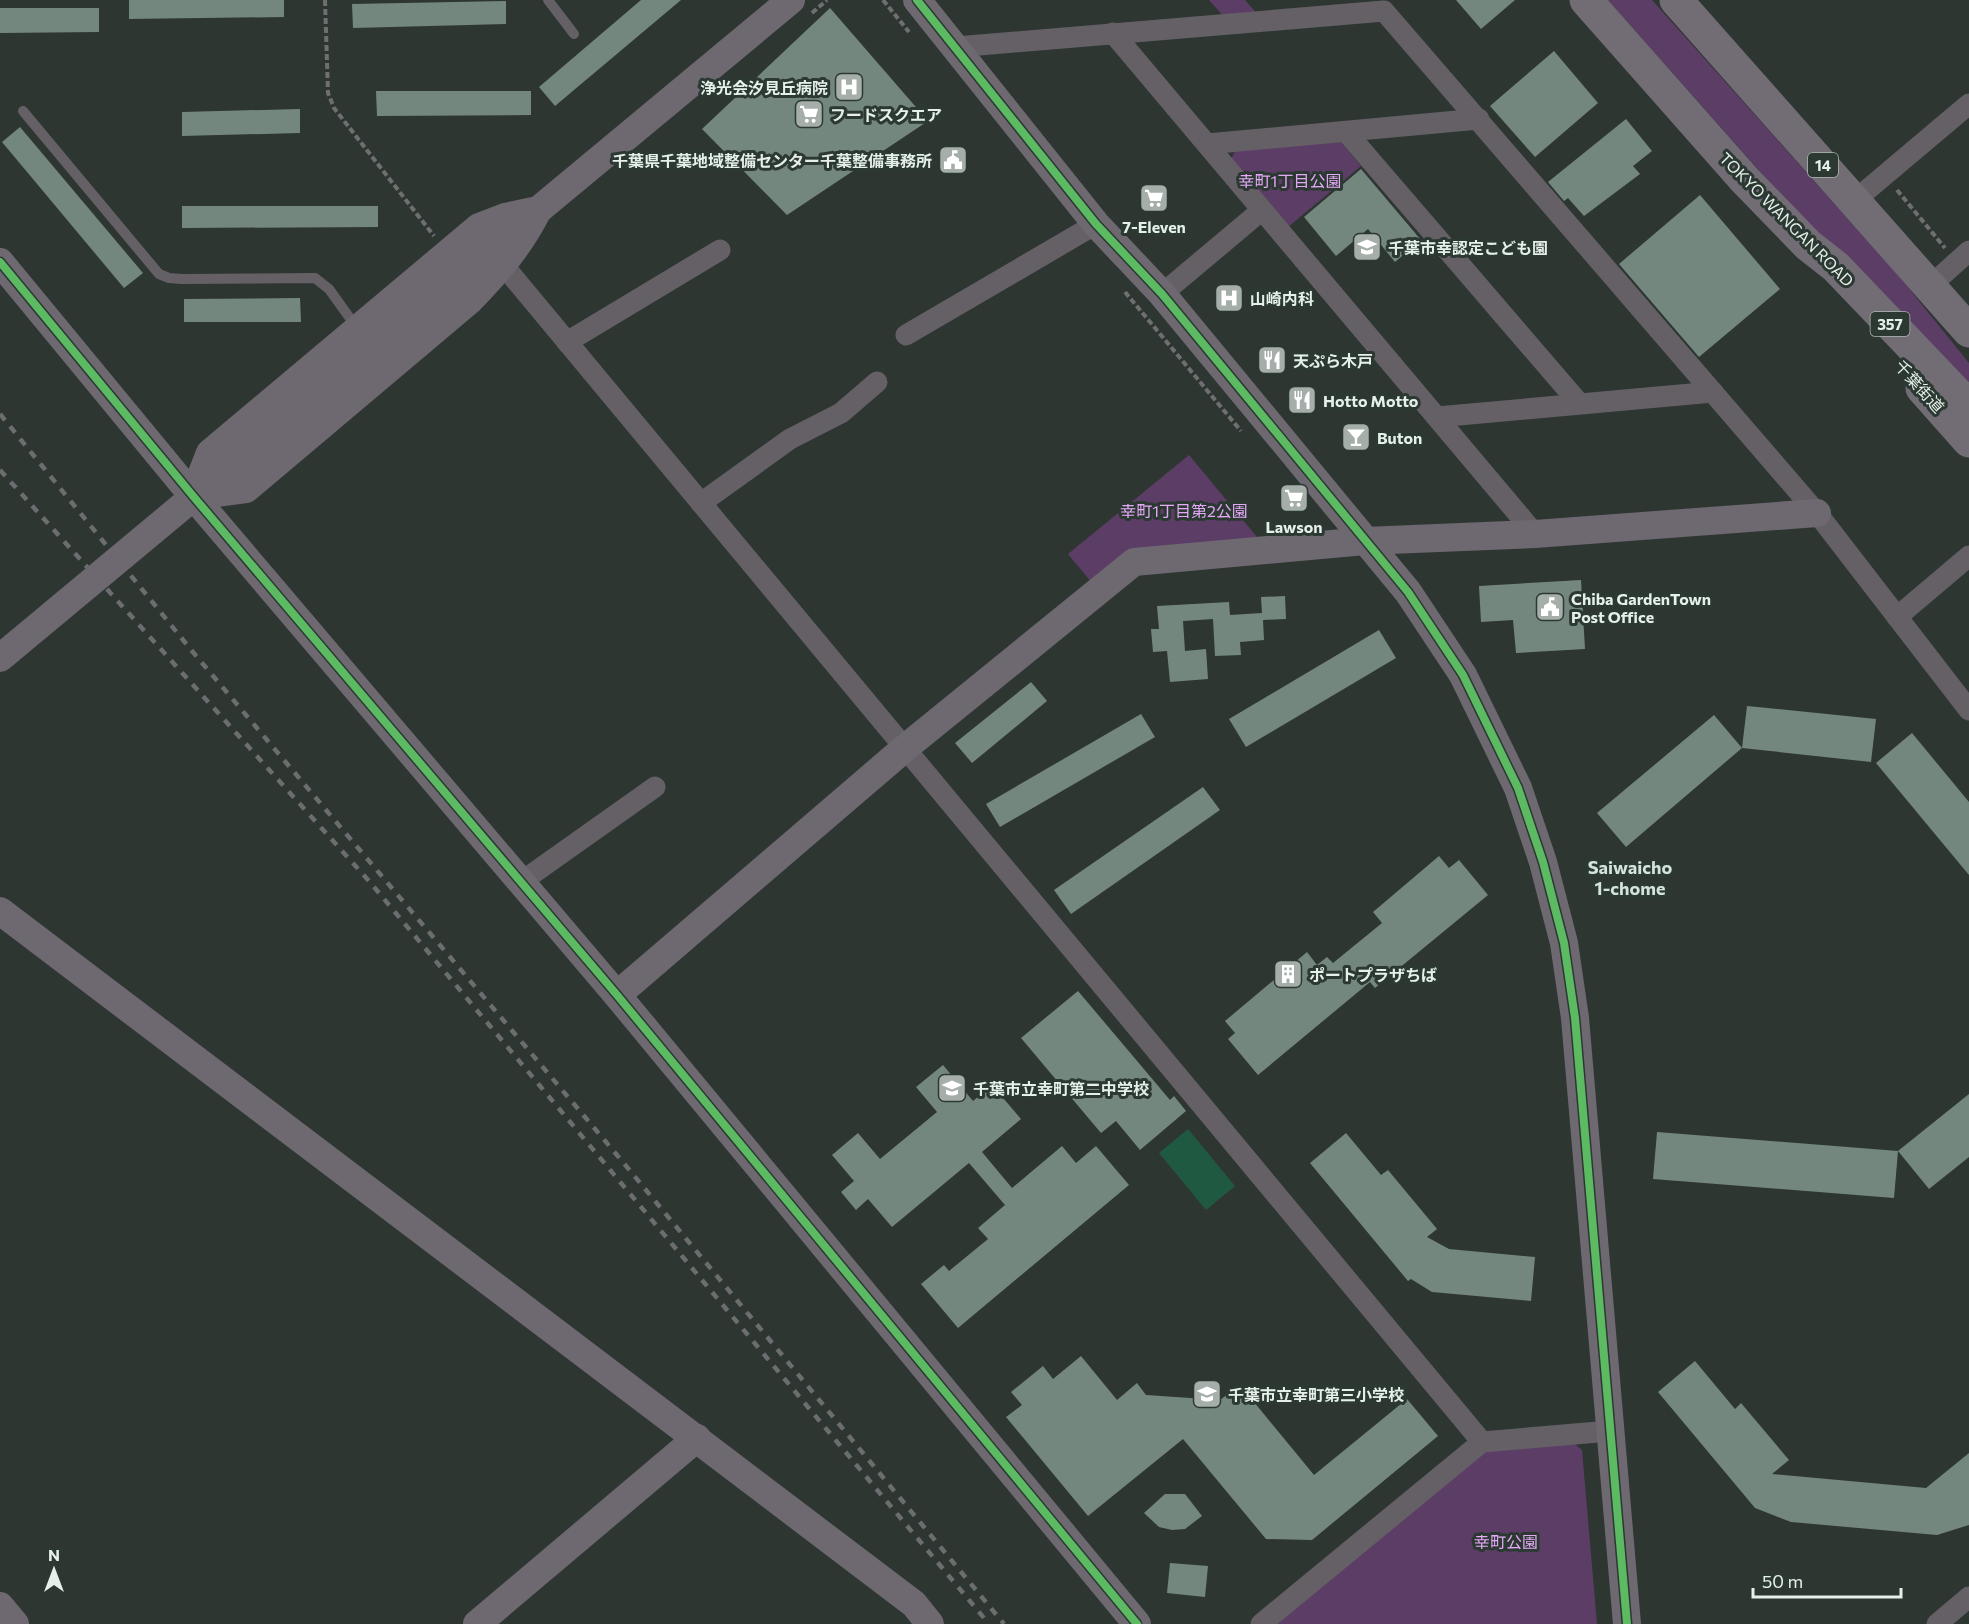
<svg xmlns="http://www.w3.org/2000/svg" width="1969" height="1624" font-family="Commissioner,'Noto Sans JP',sans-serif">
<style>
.green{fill:#5c3d66}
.water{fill:#205941}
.building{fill:#74877e}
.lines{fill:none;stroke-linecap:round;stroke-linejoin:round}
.path{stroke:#6f6f72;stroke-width:4;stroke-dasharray:6 3;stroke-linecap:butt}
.lane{stroke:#646066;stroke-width:10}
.street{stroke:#646066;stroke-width:21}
.secondary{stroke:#6e6871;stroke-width:28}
.highway{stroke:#726c75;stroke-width:33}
.rail{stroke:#6c6d6e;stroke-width:4.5;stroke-dasharray:8 8;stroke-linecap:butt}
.secondary-bridge{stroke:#6e6871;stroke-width:28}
.cycleway-casing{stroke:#2b3932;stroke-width:11}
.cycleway{stroke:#5cba63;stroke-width:8}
.labels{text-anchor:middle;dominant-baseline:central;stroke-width:6;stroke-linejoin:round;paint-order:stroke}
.shield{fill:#2b3932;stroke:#aeb8b3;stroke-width:1.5}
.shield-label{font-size:15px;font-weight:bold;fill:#e6efea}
.poi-label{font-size:16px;font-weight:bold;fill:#e6efea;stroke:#2b3932;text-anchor:start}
.park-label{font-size:16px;fill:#e6a9f8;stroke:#2b3932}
.street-label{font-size:16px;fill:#e6efea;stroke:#2b3932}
.neighbourhood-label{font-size:18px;font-weight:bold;fill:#d4e4db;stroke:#2b3932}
</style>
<rect width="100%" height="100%" fill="#2e3632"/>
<g class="green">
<polygon points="1209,0 1245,0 1259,16 1225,18"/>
<polygon points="1608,0 1652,0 1898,275 1969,363 1969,391 1779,193"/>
<polygon points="1341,142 1361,166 1287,228 1230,162 1236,148"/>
<polygon points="1189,455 1262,543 1093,584 1068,554"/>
<polygon points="1575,1444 1582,1450 1597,1624 1276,1624 1485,1450"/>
</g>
<polygon class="water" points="1188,1129 1235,1186 1206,1210 1159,1153"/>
<g class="building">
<polygon points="129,0 284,0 284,17 129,19"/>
<polygon points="641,0 681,0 555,106 539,87"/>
<polygon points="1456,0 1515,0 1481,29"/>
<polygon points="506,1 506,24 353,28 352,4"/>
<polygon points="0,8 99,8 99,32 0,33"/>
<polygon points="830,8 928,121 787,215 702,129"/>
<polygon points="1554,51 1598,103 1535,157 1490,106"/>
<polygon points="376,91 531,91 531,115 377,116"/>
<polygon points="300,109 300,133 182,136 182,112"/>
<polygon points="1626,119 1652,151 1633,166 1640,174 1584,216 1568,198 1564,201 1548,182"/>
<polygon points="20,127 143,273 124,288 2,142"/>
<polygon points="1361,169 1421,240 1395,262 1368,229 1336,256 1304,217"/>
<polygon points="1700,195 1780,289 1699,357 1619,264"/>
<polygon points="182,206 378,206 378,227 182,228"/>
<polygon points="300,298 301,322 184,322 184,299"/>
<polygon points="1581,580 1585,649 1516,653 1513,620 1481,622 1479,586"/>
<polygon points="1285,596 1286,619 1263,620 1264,640 1240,642 1241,655 1215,656 1213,619 1183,621 1185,651 1206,649 1208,679 1170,682 1167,651 1153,652 1151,629 1159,629 1157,606 1229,602 1230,615 1262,613 1261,597"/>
<polygon points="1379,630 1396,658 1246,747 1229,719"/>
<polygon points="1031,682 1047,701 972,763 955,743"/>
<polygon points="1747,706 1876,719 1871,762 1742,748"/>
<polygon points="1141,714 1155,737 1000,827 986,804"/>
<polygon points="1714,715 1742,748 1626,847 1597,813"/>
<polygon points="1912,733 1969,802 1969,875 1876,763"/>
<polygon points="1203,787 1220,810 1071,914 1054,890"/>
<polygon points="1439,856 1449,868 1459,860 1488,895 1375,988 1370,982 1258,1075 1228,1039 1235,1033 1225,1021 1307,952 1317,965 1327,957 1333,963 1382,923 1373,912"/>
<polygon points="1078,991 1170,1100 1174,1096 1186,1111 1140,1150 1116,1121 1101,1133 1021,1038"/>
<polygon points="943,1065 973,1101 992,1085 1021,1119 982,1152 1012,1188 1062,1146 1076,1163 1096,1146 1129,1185 958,1328 921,1284 944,1265 949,1271 988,1239 978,1228 1005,1205 969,1163 892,1227 868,1199 856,1210 841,1192 854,1181 832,1155 858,1133 880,1159 937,1112 916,1087"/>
<polygon points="1969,1094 1969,1157 1929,1189 1898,1151"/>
<polygon points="1657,1132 1898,1151 1894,1198 1653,1179"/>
<polygon points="1346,1133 1381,1175 1388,1170 1437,1229 1427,1237 1449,1249 1535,1257 1531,1301 1432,1292 1411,1279 1408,1281 1310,1163"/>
<polygon points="1081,1356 1117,1400 1137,1383 1146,1395 1220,1400 1240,1385 1314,1475 1407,1399 1438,1436 1312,1540 1266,1539 1183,1439 1088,1516 1006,1417 1022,1405 1011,1392 1043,1366 1053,1379"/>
<polygon points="1695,1361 1735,1409 1741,1403 1789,1460 1772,1474 1926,1488 1969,1453 1969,1525 1937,1535 1791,1522 1755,1508 1658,1392"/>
<polygon points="1165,1494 1185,1494 1202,1516 1185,1529 1172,1530 1159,1527 1144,1513"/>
<polygon points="1170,1563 1208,1566 1205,1597 1167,1593"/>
</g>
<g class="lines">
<g class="path">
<polyline points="325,0 328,93 334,108 434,236"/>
<polyline points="883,0 909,32"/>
<polyline points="812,13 827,0"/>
<polyline points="1897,190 1945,248"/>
<polyline points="1125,292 1241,431"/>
</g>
<g class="lane">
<polyline points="548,0 574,34"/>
<polyline points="23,111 159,274 169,278 182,279 315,278 329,289 357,328"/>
</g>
<g class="street">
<polyline points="1113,33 1535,534"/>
<polyline points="956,47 1384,11 1817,513 1969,710"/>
<polyline points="1347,133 1579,403"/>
<polyline points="1207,144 1479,119"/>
<polyline points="1854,201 1969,104"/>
<polyline points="504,266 1482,1442"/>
<polyline points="1930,286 1969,251"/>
<polyline points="1162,294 1262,210"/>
<polyline points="906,335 1096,224"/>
<polyline points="567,342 720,250"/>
<polyline points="1437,417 1713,392"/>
<polyline points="701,503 790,439 841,413 877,382"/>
<polyline points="1897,617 1969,556"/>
<polyline points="521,882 655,787"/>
<polyline points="1261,1624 1482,1442 1610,1431"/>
<polyline points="1937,1624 1969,1597"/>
</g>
<g class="secondary">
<polyline points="917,0 1096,224 1162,294 1408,592 1463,675 1518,788 1543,862 1564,943 1575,1018 1627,1624"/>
<path d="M 538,210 C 520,246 498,271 470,300 L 246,489 L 193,496 L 210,453 L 479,227 L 505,217 Z"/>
<polyline points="0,262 193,496 617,995 1137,1624"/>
<polyline points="454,280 791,0"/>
<polyline points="0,911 914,1604 930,1624"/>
<polyline points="617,995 905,748 1134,562 1365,541 1535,534 1817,513"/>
<polyline points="0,1606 15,1624"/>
<polyline points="477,1624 697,1438"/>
</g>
<g class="highway">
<polyline points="1586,0 1745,180 1808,245 1836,267 1969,406"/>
<polyline points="1676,0 1969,331"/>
<polyline points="1922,388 1969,441"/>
</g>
<g class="rail">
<polyline points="0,414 192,651 622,1161 1004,1624"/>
<polyline points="0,470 369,881 989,1624"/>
</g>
<polyline class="secondary-bridge" points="0,658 454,280"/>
<g class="cycleway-casing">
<g id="cycleway">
<polyline points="917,0 1096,224 1162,294 1408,592 1463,675 1518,788 1543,862 1564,943 1575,1018 1627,1624"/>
<polyline points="0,262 193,496 617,995 1137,1624"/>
</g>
</g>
<use href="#cycleway" class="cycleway"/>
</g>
<defs>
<g id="hospital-square" transform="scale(1.5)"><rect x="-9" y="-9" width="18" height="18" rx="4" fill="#a6aeaa" stroke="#2b3932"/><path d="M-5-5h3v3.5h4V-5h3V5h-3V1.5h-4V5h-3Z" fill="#fff"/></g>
<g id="supermarket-square" transform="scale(1.5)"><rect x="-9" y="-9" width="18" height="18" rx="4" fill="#a6aeaa" stroke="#2b3932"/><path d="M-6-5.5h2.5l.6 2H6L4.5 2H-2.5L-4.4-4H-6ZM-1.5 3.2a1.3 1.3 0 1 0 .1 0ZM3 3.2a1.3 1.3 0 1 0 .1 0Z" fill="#fff"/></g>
<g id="civic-square" transform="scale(1.5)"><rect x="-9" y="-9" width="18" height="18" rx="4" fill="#a6aeaa" stroke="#2b3932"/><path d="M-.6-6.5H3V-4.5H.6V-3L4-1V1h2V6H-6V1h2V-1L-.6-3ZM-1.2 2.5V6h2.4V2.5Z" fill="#fff"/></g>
<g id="school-square" transform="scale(1.5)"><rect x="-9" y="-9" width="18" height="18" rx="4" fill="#a6aeaa" stroke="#2b3932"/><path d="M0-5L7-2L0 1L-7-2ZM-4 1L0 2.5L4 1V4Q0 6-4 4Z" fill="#fff"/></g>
<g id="restaurant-square" transform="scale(1.5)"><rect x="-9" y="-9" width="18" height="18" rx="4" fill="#a6aeaa" stroke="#2b3932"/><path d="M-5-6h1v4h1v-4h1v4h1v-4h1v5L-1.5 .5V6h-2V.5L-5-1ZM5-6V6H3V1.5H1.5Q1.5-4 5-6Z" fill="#fff"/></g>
<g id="bar-square" transform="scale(1.5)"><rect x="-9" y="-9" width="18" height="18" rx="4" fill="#a6aeaa" stroke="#2b3932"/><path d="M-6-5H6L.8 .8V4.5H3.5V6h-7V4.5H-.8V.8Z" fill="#fff"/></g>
<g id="building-square" transform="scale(1.5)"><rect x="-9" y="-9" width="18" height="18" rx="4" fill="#a6aeaa" stroke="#2b3932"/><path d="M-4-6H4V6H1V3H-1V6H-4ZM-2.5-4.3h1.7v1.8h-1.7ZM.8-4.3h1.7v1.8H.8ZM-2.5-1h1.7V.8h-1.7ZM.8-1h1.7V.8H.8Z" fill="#fff"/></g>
</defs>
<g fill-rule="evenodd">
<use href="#hospital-square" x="849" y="87"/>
<use href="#supermarket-square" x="809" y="114"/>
<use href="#civic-square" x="953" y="160"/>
<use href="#supermarket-square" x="1154" y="198"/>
<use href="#school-square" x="1367" y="247"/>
<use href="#hospital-square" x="1229" y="298"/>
<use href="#restaurant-square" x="1272" y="360"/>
<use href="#restaurant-square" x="1302" y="400"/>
<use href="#bar-square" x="1356" y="437"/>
<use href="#supermarket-square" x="1294" y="498"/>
<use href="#civic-square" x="1550" y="607"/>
<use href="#building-square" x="1288" y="974"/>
<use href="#school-square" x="952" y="1088"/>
<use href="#school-square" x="1207" y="1394"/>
</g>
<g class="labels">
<g class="shield">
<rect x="1808" y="153" width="30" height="24" rx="4.5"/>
<rect x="1870.5" y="312" width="39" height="24" rx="4.5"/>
</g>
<g class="shield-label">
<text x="1823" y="165">14</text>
<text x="1890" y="324">357</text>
</g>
<g class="poi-label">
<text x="828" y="87" text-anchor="end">浄光会汐見丘病院</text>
<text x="830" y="114">フードスクエア</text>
<text x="932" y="160" text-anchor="end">千葉県千葉地域整備センター千葉整備事務所</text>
<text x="1154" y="226" text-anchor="middle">7-Eleven</text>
<text x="1388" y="247">千葉市幸認定こども園</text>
<text x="1250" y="298">山崎内科</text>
<text x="1293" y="360">天ぷら木戸</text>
<text x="1323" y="400">Hotto Motto</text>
<text x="1377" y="437">Buton</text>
<text x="1294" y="526" text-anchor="middle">Lawson</text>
<text x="1571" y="598">Chiba GardenTown<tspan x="1571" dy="18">Post Office</tspan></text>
<text x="1309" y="974">ポートプラザちば</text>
<text x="973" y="1088">千葉市立幸町第二中学校</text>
<text x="1228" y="1394">千葉市立幸町第三小学校</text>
</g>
<g class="park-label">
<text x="1290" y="180">幸町1丁目公園</text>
<text x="1184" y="510">幸町1丁目第2公園</text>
<text x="1506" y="1541">幸町公園</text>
</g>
<g class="street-label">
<text transform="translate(1787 219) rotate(45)">TOKYO WANGAN ROAD</text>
<text transform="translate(1920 386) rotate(48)">千葉街道</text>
</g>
<g class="neighbourhood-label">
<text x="1630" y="867">Saiwaicho<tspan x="1630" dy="21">1-chome</tspan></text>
</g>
</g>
<g transform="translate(54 1570)" stroke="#2b3932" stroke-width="4.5" paint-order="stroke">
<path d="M0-4.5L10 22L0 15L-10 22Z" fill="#e6efea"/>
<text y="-9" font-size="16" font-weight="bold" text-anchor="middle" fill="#e6efea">N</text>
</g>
<path d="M1753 1588v9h148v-9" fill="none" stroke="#e6efea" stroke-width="3"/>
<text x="1762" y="1588" font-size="18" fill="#e6efea" stroke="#2b3932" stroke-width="4.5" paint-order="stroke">50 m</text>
</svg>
